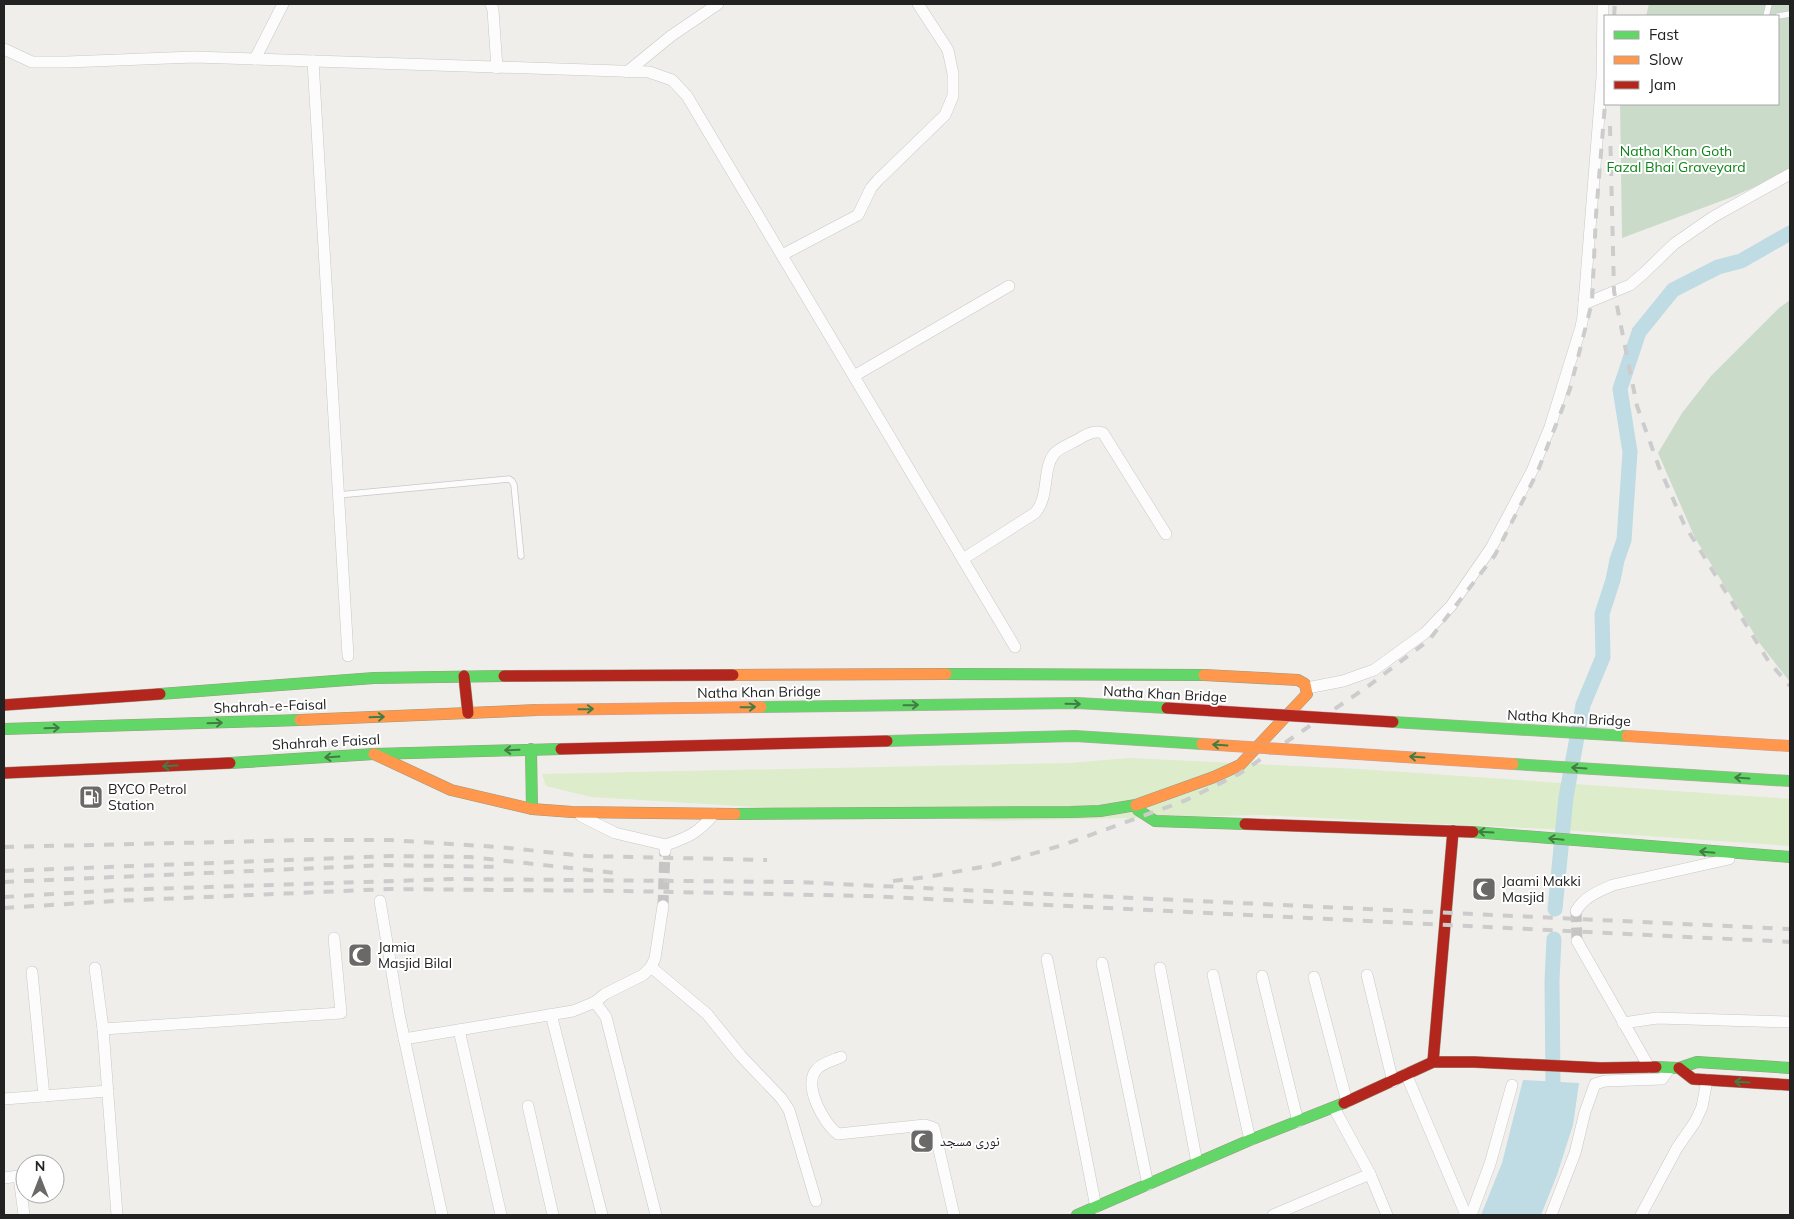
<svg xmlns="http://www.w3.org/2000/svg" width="1794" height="1219" font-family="Mulish,'Noto Naskh Arabic',sans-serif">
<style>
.grass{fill:#ddeccb}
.cemetery{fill:#cadbca}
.water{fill:#bfdbe3}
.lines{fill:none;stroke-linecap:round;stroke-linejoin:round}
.canal{stroke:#bfdbe3;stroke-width:15}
.street-tunnel{stroke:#c7c5c3;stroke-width:11;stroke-dasharray:11 5.5;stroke-linecap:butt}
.lane-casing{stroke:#c9c8c7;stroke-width:7}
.street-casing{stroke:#c9c8c7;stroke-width:12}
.fast-casing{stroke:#999a82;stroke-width:12}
.slow-casing{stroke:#999a82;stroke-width:12}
.jam-casing{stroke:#999a82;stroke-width:12}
.lane{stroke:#fdfcfc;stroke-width:5.5}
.street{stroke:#fdfcfc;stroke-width:11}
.fast{stroke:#63d668;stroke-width:11}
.slow{stroke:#ff974d;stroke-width:11}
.jam{stroke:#b3261e;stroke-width:11}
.rail{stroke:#ccc;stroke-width:4;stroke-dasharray:10 10;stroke-linecap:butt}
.fast-bridge-casing{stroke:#c5a2ac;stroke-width:12;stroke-linecap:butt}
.slow-bridge-casing{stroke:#c5a2ac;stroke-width:12;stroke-linecap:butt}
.jam-bridge-casing{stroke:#c5a2ac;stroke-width:12;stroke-linecap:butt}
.fast-bridge{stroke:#63d668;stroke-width:11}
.slow-bridge{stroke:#ff974d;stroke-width:11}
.jam-bridge{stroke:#b3261e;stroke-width:11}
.oneway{stroke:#427c45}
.labels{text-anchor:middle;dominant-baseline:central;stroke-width:4;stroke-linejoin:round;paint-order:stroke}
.park-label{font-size:14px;fill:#0c8416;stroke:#fff}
.street-label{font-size:14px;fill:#222;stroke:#fff}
.poi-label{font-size:14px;fill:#222;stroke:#fff;text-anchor:start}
</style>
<rect width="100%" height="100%" fill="#f0eeeb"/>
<polygon class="grass" points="1130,758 1360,769 1790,799 1790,846 1548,829 1260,815 991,821 591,797 546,786 542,774 1068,763"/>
<g class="cemetery">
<polygon points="1649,4 1790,4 1790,171 1732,197 1622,238 1620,104 1778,104 1778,16 1646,16"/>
<polygon points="1790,300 1790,682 1761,645 1695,538 1658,453 1682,413 1711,376 1779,308"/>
</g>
<polygon class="water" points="1523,1080 1579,1083 1573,1125 1557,1175 1541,1215 1481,1215 1502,1163"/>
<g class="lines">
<g class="canal">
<polyline points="1555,909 1566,797 1583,705 1603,657 1602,614 1613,580 1617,560 1624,540 1630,452 1620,389 1639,332 1673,290 1718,267 1741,261 1790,233"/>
<polyline points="1553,1082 1552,981 1554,939"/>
</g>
<g class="street-tunnel">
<polyline points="663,906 665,851"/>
<polyline points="1576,911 1577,941"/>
</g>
<g class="lane-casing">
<g id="lane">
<polyline points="1766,16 1769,4"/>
<polyline points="1778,16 1790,14"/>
<polyline points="338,495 509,479 512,481 514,485 521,556"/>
</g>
</g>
<g class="street-casing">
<g id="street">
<polyline points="491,4 493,10 497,68"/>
<polyline points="4,49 32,62 67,62 194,57 649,72 672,80 687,96 1015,647"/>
<polyline points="255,59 283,4"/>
<polyline points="313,61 348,656"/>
<polyline points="627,72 671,36 718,4"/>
<polyline points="782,255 858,215 871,188 878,180 945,115 953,96 953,74 948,50 918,4"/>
<polyline points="1584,304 1630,285 1644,273 1674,244 1713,217 1790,174"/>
<polyline points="854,376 1009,286"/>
<path d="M 963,559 L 1035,513 C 1050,496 1042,469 1054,454 C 1059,448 1070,444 1077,440 C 1086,435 1093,430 1103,433 L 1166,534"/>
<polyline points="1307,688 1343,681 1374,670 1425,633 1451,606 1491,548 1532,471 1550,427 1581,327 1583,316 1602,77 1603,4"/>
<polyline points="581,816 615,833 666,845"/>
<path d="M 665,851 L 666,845 C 689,837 698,833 714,814"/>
<polyline points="380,901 399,1014 442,1215"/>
<path d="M 1576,911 C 1584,897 1599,891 1613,885 L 1729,859"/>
<polyline points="1577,941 1649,1067"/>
<polyline points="1047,959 1096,1207"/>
<polyline points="1102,963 1148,1185"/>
<polyline points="651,967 707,1014 741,1056 781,1098 789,1110 816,1201"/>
<polyline points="95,968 103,1029 117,1215"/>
<polyline points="1160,968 1197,1163"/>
<polyline points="32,972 44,1096"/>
<polyline points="1213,975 1250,1140"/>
<polyline points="1367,975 1393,1082"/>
<polyline points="1262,976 1298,1122"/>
<polyline points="1314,977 1347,1102"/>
<polyline points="595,1002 606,1017 656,1215"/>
<polyline points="551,1014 602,1215"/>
<polyline points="1623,1023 1657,1018 1790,1022"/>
<polyline points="103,1029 341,1013 334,938"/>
<polyline points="459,1030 501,1215"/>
<polyline points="404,1039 573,1011 595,1002 605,994 643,975 651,967 655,958 663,906"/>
<path d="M 841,1057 C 834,1060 822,1063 817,1069 C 802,1085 824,1124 838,1134 L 925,1125 L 934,1128 L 954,1215"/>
<polyline points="1406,1074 1466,1215"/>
<polyline points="4,1099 108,1091"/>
<polyline points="528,1106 553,1215"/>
<polyline points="1334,1108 1370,1174 1387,1215"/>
<polyline points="4,1178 19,1176 24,1215"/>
<polyline points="1273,1215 1370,1174"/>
<polyline points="1471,1215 1490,1164 1512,1085"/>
<polyline points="1551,1215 1575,1153 1585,1112 1595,1084 1605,1081 1662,1079 1670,1068"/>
<polyline points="1641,1215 1677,1148 1695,1122 1702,1107 1707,1080"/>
</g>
</g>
<g class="fast-casing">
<g id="fast">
<polyline points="946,674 1204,675"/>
<polyline points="160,694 374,678 504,676"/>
<polyline points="4,729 300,720"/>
<polyline points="531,749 532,809"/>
<polyline points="230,763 374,754 561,749"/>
<polyline points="735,814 1071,812 1100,811 1136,805 1138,810 1155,821 1245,824"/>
<polyline points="1473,832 1790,857"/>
<polyline points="1656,1067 1679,1068 1697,1062 1790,1068"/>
<polyline points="1077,1215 1250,1140 1344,1103"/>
</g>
</g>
<g class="slow-casing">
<g id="slow">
<polyline points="733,675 946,674"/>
<polyline points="300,720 537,710"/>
<polyline points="374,754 451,790 532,809 572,812 735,814"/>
<polyline points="1136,805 1214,777 1240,765 1307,694 1305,684 1298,680 1204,675"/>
</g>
</g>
<g class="jam-casing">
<g id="jam">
<polyline points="464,676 468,713"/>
<polyline points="504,676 733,675"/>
<polyline points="4,705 160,694"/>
<polyline points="4,773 230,763"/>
<polyline points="1245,824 1473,832"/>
<polyline points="1433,1062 1453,831"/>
<polyline points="1679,1068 1693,1079 1790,1085"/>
<polyline points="1344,1103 1433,1062 1474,1062 1601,1068 1656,1067"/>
</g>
</g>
<use href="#lane" class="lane"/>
<use href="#street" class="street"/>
<use href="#fast" class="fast"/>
<use href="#slow" class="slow"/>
<use href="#jam" class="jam"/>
<g class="rail">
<polyline points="1614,16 1615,4"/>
<polyline points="1610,126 1614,291 1637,406 1659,467 1684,524 1769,662 1790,686"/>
<polyline points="4,847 309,840 390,840 498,847 586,856 767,860"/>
<polyline points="4,871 392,856 470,857 616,873"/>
<polyline points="893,881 927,877 993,865 1063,845 1184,801 1239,774 1367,687 1429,640 1495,555 1537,473 1570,389 1592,302 1596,215 1605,104"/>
<polyline points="4,882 386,865 501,867"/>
<polyline points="4,897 116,890 455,879 796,882 1790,929"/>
<polyline points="4,908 115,901 388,889 625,891 868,896 1790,942"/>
</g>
<g class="fast-bridge-casing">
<g id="fast-bridge">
<polyline points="761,707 1077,703 1167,708"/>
<polyline points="1393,722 1627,736"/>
<polyline points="887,741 1075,736 1202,744"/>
<polyline points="1513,764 1790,781"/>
</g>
</g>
<g class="slow-bridge-casing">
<g id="slow-bridge">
<polyline points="537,710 761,707"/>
<polyline points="1627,736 1790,746"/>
<polyline points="1202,744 1513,764"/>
</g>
</g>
<g class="jam-bridge-casing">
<g id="jam-bridge">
<polyline points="1167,708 1393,722"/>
<polyline points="561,749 887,741"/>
</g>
</g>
<use href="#fast-bridge" class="fast-bridge"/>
<use href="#slow-bridge" class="slow-bridge"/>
<use href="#jam-bridge" class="jam-bridge"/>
</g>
<defs><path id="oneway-shaft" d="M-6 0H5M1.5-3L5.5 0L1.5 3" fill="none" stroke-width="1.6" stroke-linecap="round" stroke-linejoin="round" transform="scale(1.25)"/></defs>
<g class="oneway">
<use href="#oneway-shaft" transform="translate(1073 704) rotate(1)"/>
<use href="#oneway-shaft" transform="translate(911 705) rotate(-1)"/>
<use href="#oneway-shaft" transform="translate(748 707) rotate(-1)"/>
<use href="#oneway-shaft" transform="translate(586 709) rotate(-1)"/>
<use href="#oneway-shaft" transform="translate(377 717) rotate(-2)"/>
<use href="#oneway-shaft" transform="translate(215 723) rotate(-2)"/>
<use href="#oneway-shaft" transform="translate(52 728) rotate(-2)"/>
<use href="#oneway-shaft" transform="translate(1220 745) rotate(-176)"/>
<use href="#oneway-shaft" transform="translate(512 750) rotate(178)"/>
<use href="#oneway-shaft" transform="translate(332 757) rotate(176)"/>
<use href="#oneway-shaft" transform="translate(1417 757) rotate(-176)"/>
<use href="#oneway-shaft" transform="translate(170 766) rotate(177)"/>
<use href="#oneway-shaft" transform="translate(1579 768) rotate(-176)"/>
<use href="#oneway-shaft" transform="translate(1742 778) rotate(-176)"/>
<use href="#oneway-shaft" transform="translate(1486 832) rotate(-177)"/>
<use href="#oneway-shaft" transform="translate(1556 839) rotate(-174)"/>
<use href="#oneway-shaft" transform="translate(1707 852) rotate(-175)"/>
<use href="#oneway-shaft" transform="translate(1742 1082) rotate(-177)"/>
</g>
<defs>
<g id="fuel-square" transform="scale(1.25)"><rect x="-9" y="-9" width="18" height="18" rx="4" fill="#6a6968" stroke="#fff"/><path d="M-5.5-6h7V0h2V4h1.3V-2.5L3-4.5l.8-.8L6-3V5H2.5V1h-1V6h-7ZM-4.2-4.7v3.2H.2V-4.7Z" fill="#fff"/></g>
<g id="mosque-square" transform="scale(1.25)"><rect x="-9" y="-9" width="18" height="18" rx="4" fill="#6a6968" stroke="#fff"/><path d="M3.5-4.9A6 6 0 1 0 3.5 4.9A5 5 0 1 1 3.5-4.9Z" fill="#fff"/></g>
</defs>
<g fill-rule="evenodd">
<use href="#fuel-square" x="91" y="797"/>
<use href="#mosque-square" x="1484" y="889"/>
<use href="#mosque-square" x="360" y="955"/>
<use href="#mosque-square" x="922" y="1141"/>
</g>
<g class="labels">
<g class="park-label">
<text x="1676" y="151">Natha Khan Goth<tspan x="1676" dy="16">Fazal Bhai Graveyard</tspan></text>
</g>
<g class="street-label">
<text transform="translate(759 692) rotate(-1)">Natha Khan Bridge</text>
<text transform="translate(1165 694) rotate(3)">Natha Khan Bridge</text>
<text transform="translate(270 706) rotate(-2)">Shahrah-e-Faisal</text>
<text transform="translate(1569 718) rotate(3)">Natha Khan Bridge</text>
<text transform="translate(326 742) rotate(-3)">Shahrah e Faisal</text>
</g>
<g class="poi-label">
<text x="108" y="789">BYCO Petrol<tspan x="108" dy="16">Station</tspan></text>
<text x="1502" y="881">Jaami Makki<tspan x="1502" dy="16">Masjid</tspan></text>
<text x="378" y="947">Jamia<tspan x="378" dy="16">Masjid Bilal</tspan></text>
<text x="940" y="1141">نوری مسجد</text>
</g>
</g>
<rect width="1794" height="1219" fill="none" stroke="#222222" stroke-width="10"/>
<rect x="1604" y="15" width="175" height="90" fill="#ffffff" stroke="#a7a7a7"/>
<rect x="1614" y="31" width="25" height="8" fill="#63d668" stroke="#a7a7a7"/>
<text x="1649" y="40" font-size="15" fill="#222222">Fast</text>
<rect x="1614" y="56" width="25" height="8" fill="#ff974d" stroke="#a7a7a7"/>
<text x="1649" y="65" font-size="15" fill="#222222">Slow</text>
<rect x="1614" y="81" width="25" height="8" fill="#b3261e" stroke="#a7a7a7"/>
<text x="1649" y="90" font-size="15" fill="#222222">Jam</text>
<g transform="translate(40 1179)"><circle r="24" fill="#ffffff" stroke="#a7a7a7"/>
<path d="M0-4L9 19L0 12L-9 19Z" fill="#6a6968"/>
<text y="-8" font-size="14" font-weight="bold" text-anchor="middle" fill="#222222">N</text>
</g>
</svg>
